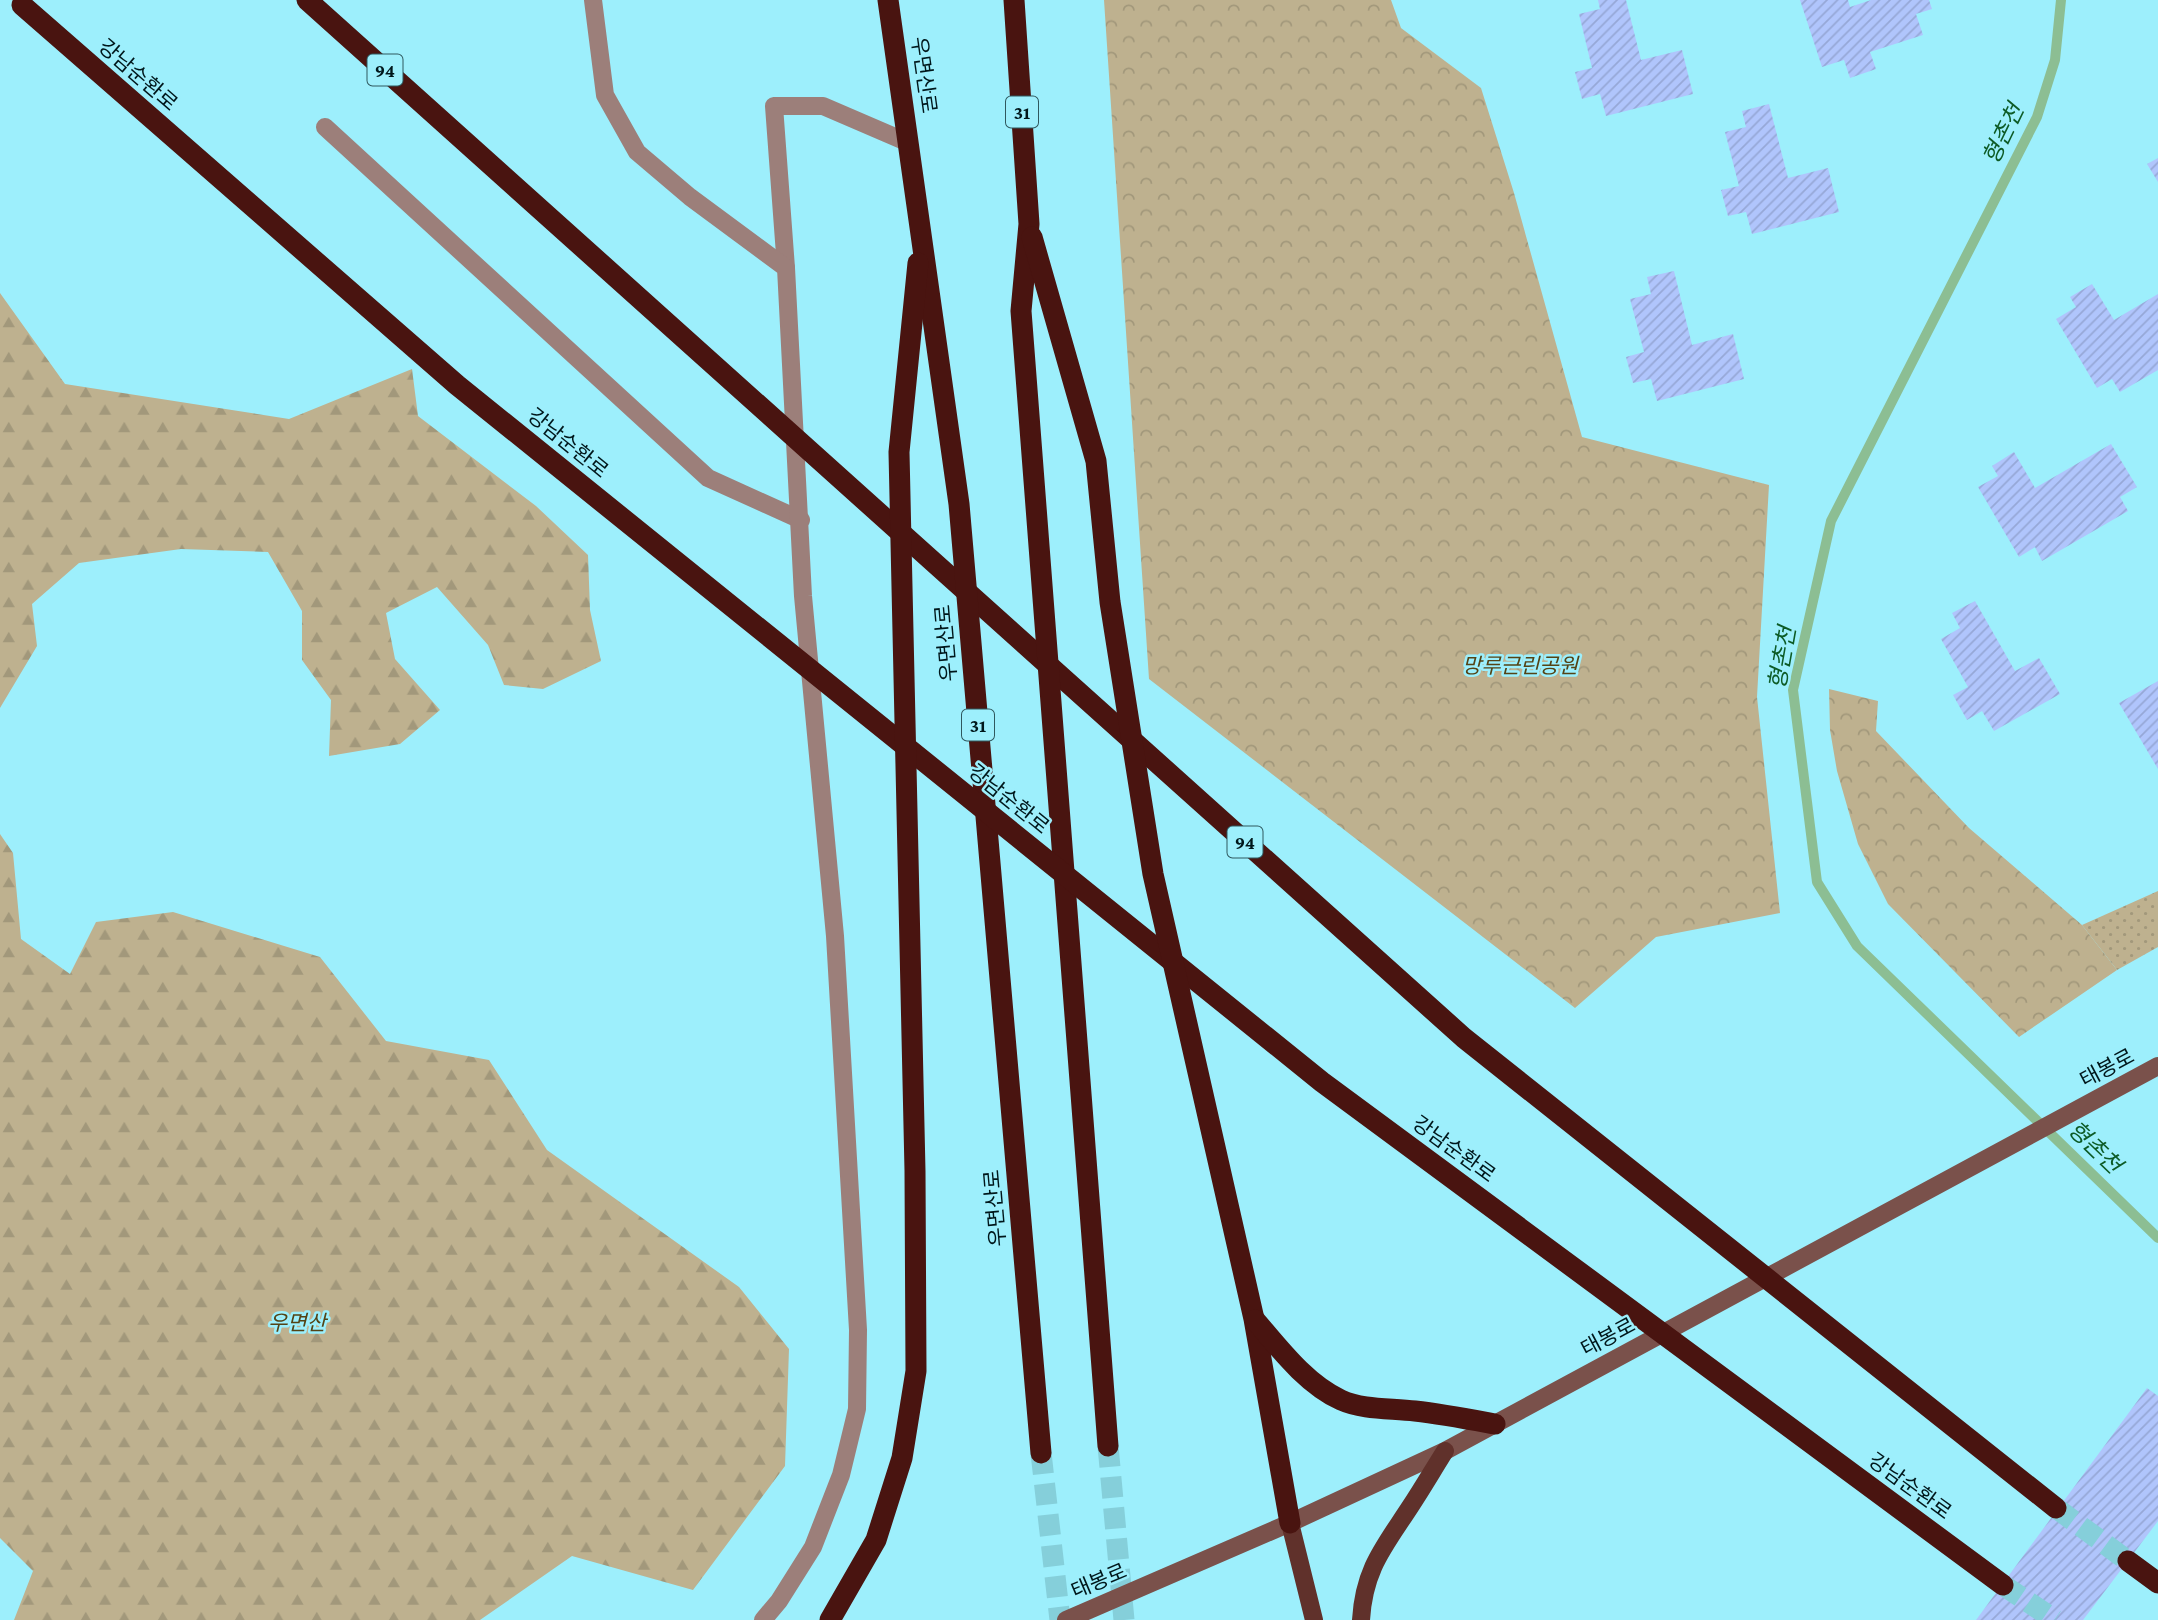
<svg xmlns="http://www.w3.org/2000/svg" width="2158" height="1620" font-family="'Crimson Pro','Noto Sans KR',serif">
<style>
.grass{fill:url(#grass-dots)}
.forest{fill:url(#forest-firs)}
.park{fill:url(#park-crowns)}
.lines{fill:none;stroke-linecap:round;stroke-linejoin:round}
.stream{stroke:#8cbe93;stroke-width:10}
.building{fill:url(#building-hatch)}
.highway-tunnel{stroke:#85cfda;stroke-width:21;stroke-dasharray:21 10;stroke-linecap:butt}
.lane{stroke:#9c7f7a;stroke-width:18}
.street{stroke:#9c7f7a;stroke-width:18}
.secondary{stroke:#7a514b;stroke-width:18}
.primary{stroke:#60312b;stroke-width:18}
.highway{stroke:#491410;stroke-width:21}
.labels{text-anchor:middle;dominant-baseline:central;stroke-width:5;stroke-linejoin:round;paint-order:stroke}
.shield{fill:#9deffc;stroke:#2f585e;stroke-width:2}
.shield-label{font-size:19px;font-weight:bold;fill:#00171b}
.street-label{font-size:21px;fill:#00171b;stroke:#9deffc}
.park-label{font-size:21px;font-style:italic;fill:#544315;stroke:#9deffc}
.water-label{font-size:23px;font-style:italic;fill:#0d5b26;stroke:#9deffc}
</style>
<defs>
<pattern id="grass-dots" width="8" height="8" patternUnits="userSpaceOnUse" patternTransform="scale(1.75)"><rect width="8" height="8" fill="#beb18f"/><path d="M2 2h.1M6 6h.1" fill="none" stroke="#a2987b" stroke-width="1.8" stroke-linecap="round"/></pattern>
<pattern id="forest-firs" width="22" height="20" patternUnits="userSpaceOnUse" patternTransform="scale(1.75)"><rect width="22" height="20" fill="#beb18f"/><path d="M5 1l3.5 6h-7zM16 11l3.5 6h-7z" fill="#a2987b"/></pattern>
<pattern id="park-crowns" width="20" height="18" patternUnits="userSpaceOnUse" patternTransform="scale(1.75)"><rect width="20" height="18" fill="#beb18f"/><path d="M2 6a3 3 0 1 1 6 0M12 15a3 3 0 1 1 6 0" fill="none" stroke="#a2987b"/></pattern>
<pattern id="building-hatch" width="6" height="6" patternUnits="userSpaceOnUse" patternTransform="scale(1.75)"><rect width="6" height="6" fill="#b0c5fc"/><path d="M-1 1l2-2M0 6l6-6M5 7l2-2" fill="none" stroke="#96a8d7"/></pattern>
</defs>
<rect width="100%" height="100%" fill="#9deffc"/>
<polygon class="grass" points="2158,891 2158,947 2117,970 2082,925"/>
<g class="forest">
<polygon points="0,293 65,384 289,419 412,369 418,416 536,506 588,555 590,610 601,661 543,689 504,685 488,645 437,587 386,613 395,659 440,710 400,744 329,756 331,700 302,660 302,611 268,552 181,549 79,563 32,604 37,646 0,708"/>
<polygon points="0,834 13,853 21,939 70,974 96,922 173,912 320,957 386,1041 489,1060 547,1150 739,1287 789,1349 785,1466 693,1590 572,1556 480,1620 14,1620 33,1571 0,1538"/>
</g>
<g class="park">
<polygon points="1104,0 1391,0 1401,28 1481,88 1514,193 1582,437 1769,485 1757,697 1780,913 1656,937 1575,1008 1149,679"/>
<polygon points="1829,689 1878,701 1876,731 1969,828 2082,925 2117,970 2019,1037 1888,904 1858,844 1837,771 1830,730"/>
</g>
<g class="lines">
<polyline class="stream" points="2061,0 2055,60 2037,117 1831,521 1793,690 1817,882 1857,946 2158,1238"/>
</g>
<g class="building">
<polygon points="1598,0 1626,0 1641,60 1682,50 1693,94 1606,116 1600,94 1582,99 1575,72 1592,68 1579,14 1600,9"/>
<polygon points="1800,0 1848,0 1850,7 1871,0 1929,0 1932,9 1916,14 1923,35 1870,52 1876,69 1850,78 1844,60 1822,67"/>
<polygon points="1769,104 1788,178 1828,168 1839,212 1752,234 1746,212 1728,216 1721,190 1739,186 1725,132 1746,127 1742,111"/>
<polygon points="2158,158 2158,182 2147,164"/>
<polygon points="1674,271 1692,345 1733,334 1744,379 1657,401 1651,379 1633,383 1626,357 1644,352 1630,299 1651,294 1647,277"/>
<polygon points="2092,284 2114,320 2158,294 2158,370 2120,392 2112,379 2097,388 2056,319 2076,307 2070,297"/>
<polygon points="2111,444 2137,487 2120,497 2128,511 2042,561 2035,547 2019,557 1978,487 1998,476 1992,466 2014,452 2035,488"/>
<polygon points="1975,601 2015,671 2039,658 2060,694 1994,731 1982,711 1967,720 1953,695 1968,687 1941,639 1960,628 1952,613"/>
<polygon points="2158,681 2158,769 2119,703"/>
<polygon points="2147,1388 2158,1396 2158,1521 2083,1620 1976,1620"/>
</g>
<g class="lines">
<g class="highway-tunnel">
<polyline points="1108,1446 1124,1620"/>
<polyline points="1041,1453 1060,1620"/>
<polyline points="2056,1508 2128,1561"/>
<polyline points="2003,1585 2055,1620"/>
</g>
<g class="lane">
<polyline points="325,127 708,478 801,520"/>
<polyline points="786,268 774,106 823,106 909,143"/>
</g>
<polyline class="street" points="593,0 605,95 637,152 690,197 786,268 803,596 835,936 858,1330 857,1409 841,1475 813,1547 779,1601 763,1620"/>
<polyline class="secondary" points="1066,1620 1290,1523 1445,1451 2158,1066"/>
<g class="primary">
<polyline points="1290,1523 1314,1620"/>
<path d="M 1361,1620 C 1364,1569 1384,1547 1410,1507 C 1422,1489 1433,1470 1445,1451"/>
</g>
<g class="highway">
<polyline points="307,0 1464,1038 2056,1508"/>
<polyline points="888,0 959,504 1041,1453"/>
<polyline points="1014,0 1029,224 1021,311 1108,1446"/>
<polyline points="22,5 457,385 1322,1082 2003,1585"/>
<polyline points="1032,237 1096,461 1110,602 1153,874 1254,1319 1290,1523"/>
<path d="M 1255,1320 C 1279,1348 1306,1384 1341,1400 C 1363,1410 1391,1408 1415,1411 C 1442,1414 1468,1419 1495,1424"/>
<polyline points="2128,1561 2158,1583"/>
<polyline points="830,1620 876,1540 902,1458 916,1371 915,1171 899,452 918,263"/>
</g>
</g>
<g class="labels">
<g class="shield">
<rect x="367.5" y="54.5" width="35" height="31" rx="5"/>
<rect x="1006" y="96.5" width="32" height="31" rx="5"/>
<rect x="962" y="709.5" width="32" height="31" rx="5"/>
<rect x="1227.5" y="826.5" width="35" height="31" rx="5"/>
</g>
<g class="shield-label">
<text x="385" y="70">94</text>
<text x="1022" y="112">31</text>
<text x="978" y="725">31</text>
<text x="1245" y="842">94</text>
</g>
<g class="street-label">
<text transform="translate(138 75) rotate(41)">강남순환로</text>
<text transform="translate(924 75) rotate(82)">우면산로</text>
<text transform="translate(568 443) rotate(39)">강남순환로</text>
<text transform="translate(946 643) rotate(-95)">우면산로</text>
<text transform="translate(1009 799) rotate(39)">강남순환로</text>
<text transform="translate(2107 1068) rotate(-28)">태봉로</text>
<text transform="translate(1454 1149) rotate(36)">강남순환로</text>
<text transform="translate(995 1208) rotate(-95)">우면산로</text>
<text transform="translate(1608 1337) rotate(-28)">태봉로</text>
<text transform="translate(1910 1486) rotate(36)">강남순환로</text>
<text transform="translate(1099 1581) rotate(-23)">태봉로</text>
</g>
<g class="park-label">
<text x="1520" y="666">망루근린공원</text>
<text x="297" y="1323">우면산</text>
</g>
<g class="water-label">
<text transform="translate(2003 134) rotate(-64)">형촌천</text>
<text transform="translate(1782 658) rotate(-80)">형촌천</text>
<text transform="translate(2095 1147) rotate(44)">형촌천</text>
</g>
</g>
</svg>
